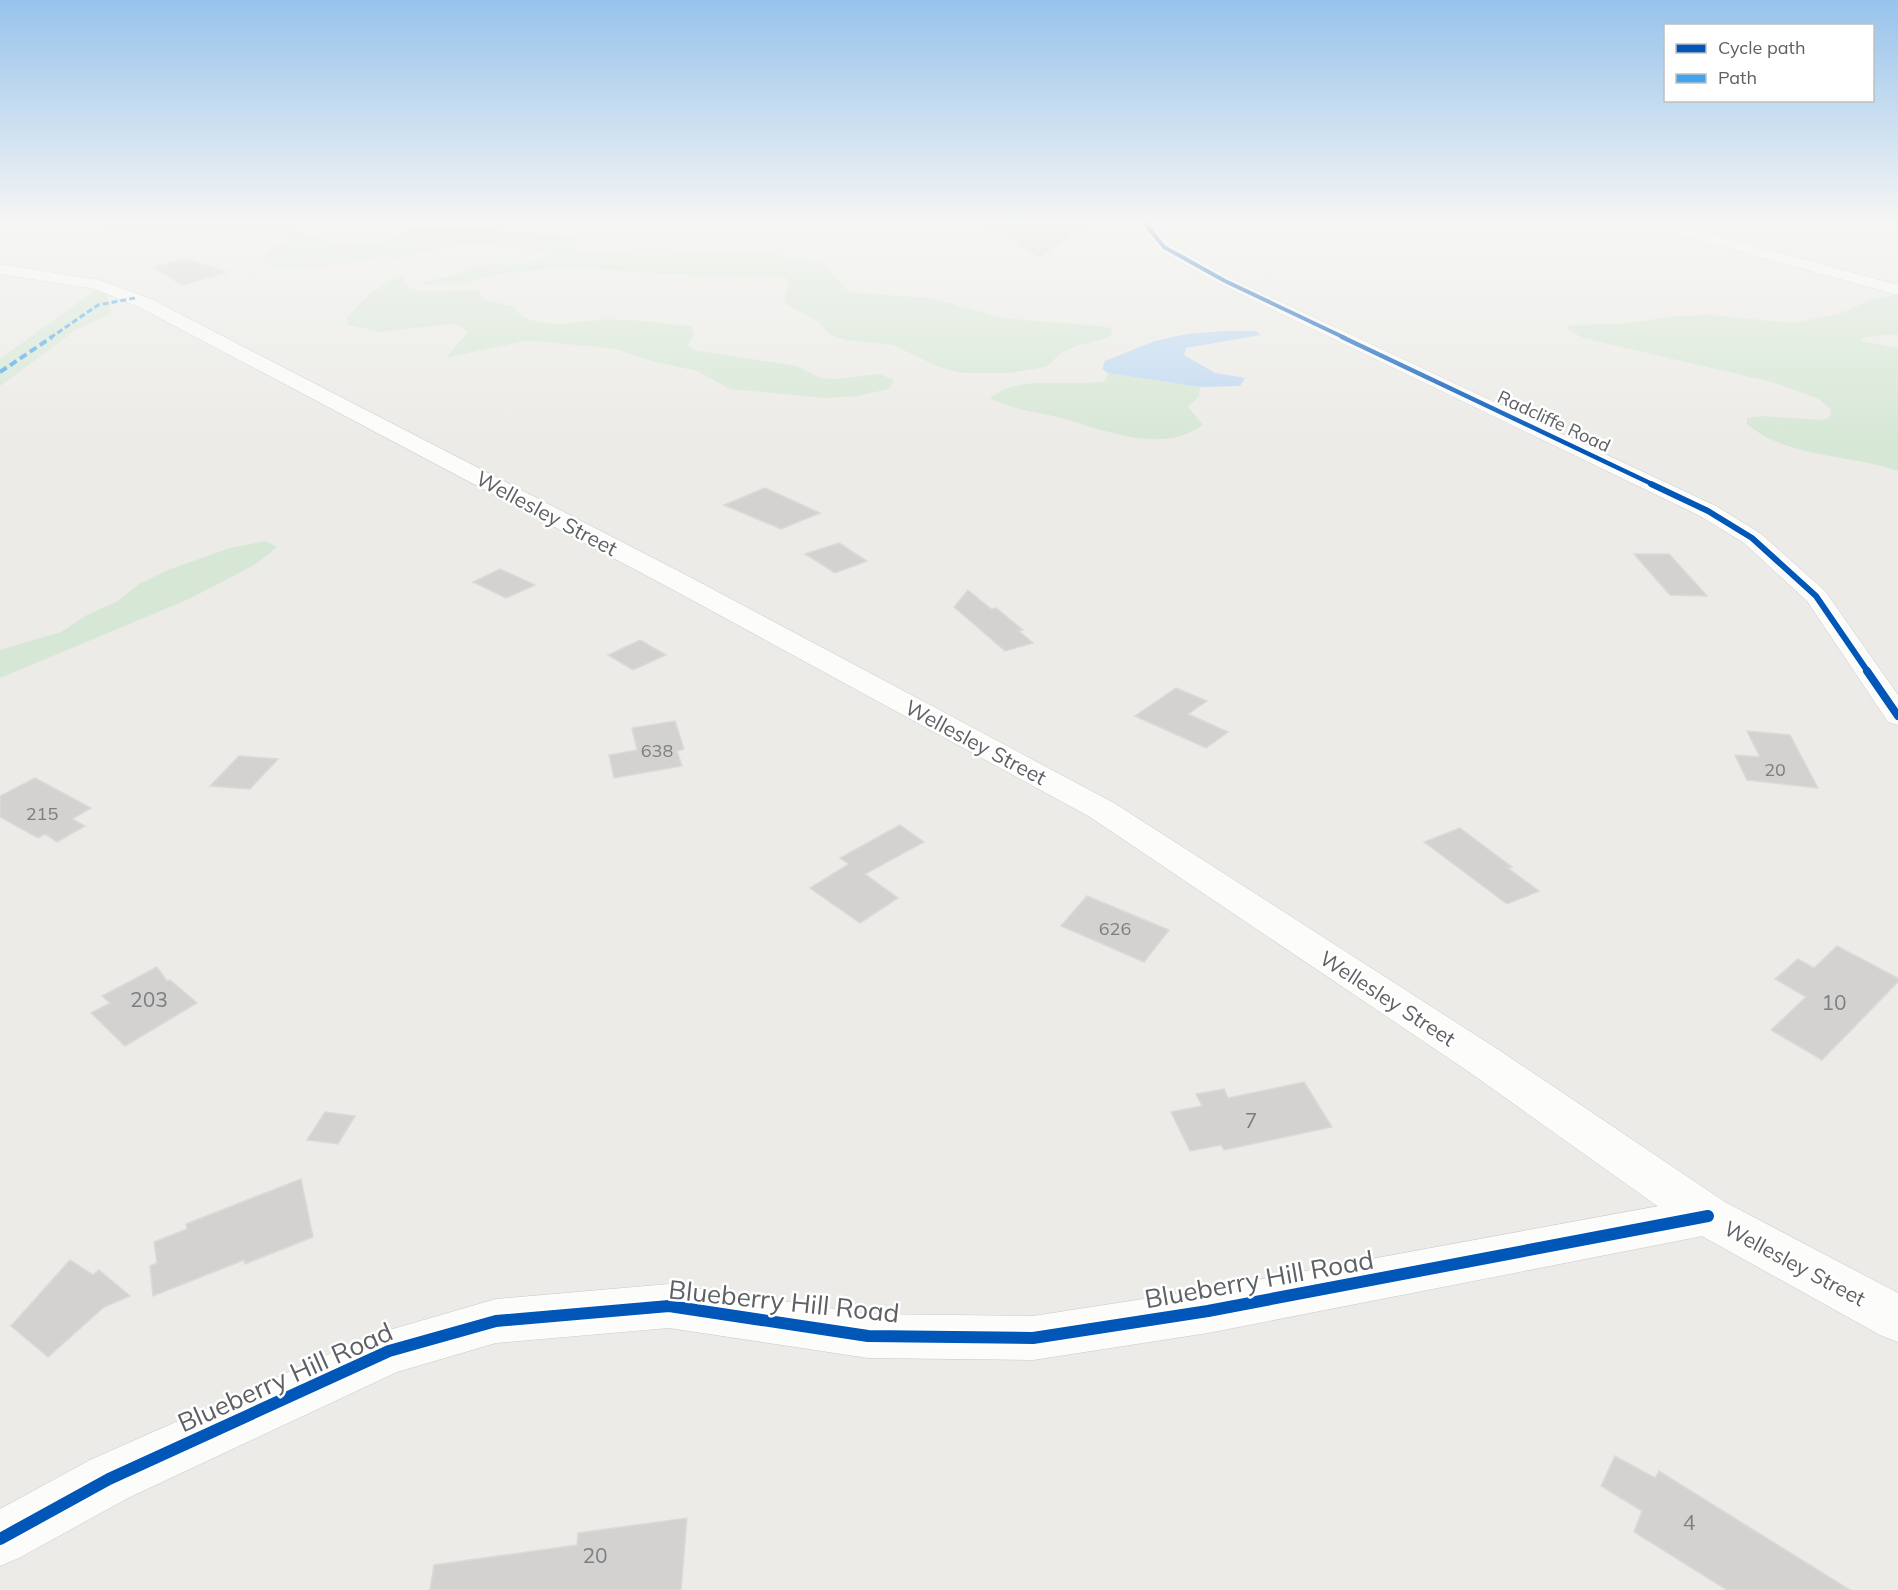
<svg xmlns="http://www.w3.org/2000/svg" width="1898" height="1590" font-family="Mulish,sans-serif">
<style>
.green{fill:#d6e7d5}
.water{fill:#bfd9f2}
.building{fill:#d3d2d0;stroke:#dbdad6;stroke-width:1.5}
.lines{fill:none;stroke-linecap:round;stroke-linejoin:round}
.minor-casing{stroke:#c9c9c9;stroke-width:1}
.secondary-casing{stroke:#c9c9c8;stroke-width:1}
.minor{fill:#fcfcfb;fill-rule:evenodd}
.secondary{fill:#fcfcfb;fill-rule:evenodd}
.quiet-far1{stroke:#40a5ee;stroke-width:3;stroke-dasharray:6 3;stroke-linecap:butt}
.quiet{stroke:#40a5ee;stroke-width:4;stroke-dasharray:8 4;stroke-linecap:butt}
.cycleway-far4-casing{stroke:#fff;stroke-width:5}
.cycleway-far3-casing{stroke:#fff;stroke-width:7}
.cycleway-far2-casing{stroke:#fff;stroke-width:9}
.cycleway-far1-casing{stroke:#fff;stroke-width:11}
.cycleway-casing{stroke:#fff;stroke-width:16}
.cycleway-far4{stroke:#0057b8;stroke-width:4}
.cycleway-far3{stroke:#0057b8;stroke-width:4.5}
.cycleway-far2{stroke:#0057b8;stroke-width:6}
.cycleway-far1{stroke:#0057b8;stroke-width:8}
.cycleway{stroke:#0057b8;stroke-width:12}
.labels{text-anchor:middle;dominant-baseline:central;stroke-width:5;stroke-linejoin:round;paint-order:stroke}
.far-street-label{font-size:18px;fill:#5d6064;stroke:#fff}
.number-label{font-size:18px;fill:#7c7e80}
.street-label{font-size:21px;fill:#5d6064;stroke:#fff}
.near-number-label{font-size:21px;fill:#7c7e80}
.near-street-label{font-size:26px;fill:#5d6064;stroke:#fff}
</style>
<rect width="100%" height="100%" fill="#ecebe7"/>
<g class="green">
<path d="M 445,226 L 575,236 L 581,240 L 576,244 L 577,250 L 584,252 L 655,256 L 741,250 L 756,252 L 822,263 L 847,289 L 859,293 L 931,298 L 1002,318 L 1100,326 L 1111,328 L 1113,333 L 1109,337 L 1077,346 L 1062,352 L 1046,367 L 1008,373 L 961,373 L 937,366 L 893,345 L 846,340 L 829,334 L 820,322 L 786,304 L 785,297 L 789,282 L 785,277 L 701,276 L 568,267 L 496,274 L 460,285 L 417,284 L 461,273 C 473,255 534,275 551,252 L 472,243 L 420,252 L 398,259 L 386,256 L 333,265 L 288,268 L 272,267 L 262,259 C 272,247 285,243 294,231 L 339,245 L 355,245 L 383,241 L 411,229 Z"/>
<path d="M 402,277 L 409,288 L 419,291 L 479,290 L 483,299 L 515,307 C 517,313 522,317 528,319 C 550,328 576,322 598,320 C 629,318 662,324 692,326 L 694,335 L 688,345 L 693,350 L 797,366 L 820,378 L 835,379 L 879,374 L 894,380 L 889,389 L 857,396 L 825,398 L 730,389 L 697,371 L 655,362 L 616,349 L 548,342 L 524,341 L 446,358 L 468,332 L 456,323 L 380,332 L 348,325 L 347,318 C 362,300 379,283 402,277 Z"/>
<polygon points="105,283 111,314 77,329 0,386 0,359"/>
<path d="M 1898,294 L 1898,334 L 1865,337 L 1861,341 L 1898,348 L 1898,471 C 1849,454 1787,458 1747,424 L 1747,418 L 1763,416 L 1823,420 L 1831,416 L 1831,410 L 1819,399 L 1772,382 L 1583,338 L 1567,328 L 1570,325 L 1622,324 L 1677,316 L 1711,315 L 1793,323 L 1842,313 L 1869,300 Z"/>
<path d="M 1108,373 L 1200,387 L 1199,396 L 1188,407 L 1203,425 C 1162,455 1104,430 1061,418 C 1037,412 1012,410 990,398 C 1021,373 1069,388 1105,381 Z"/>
<polygon points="266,541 277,547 256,564 189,599 0,678 0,650 61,632 87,615 118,601 139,584 168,570 230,548"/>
</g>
<g class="water">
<polygon points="45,221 194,221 287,227 294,231 293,233 123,227"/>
<polygon points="1226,331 1256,331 1261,335 1186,348 1184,355 1215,373 1245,378 1240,386 1200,387 1108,373 1102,369 1105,361 1155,341 1187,334"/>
</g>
<g class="building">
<polygon points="978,221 1091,221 1039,257"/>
<polygon points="186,259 228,272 182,285 153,267"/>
<polygon points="765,488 820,513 781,529 724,505"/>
<polygon points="839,543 867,561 835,573 805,554"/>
<polygon points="1634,554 1669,554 1707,596 1670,595"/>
<polygon points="500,569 535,585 506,598 473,582"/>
<polygon points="968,590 991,609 996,608 1023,630 1019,631 1033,643 1005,651 954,607"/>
<polygon points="640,640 666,655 633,670 608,655"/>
<polygon points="1176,688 1207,701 1188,714 1228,732 1206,748 1135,716"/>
<polygon points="675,721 684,749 677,751 682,766 614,778 609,755 637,750 632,728"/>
<polygon points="1747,731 1790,735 1818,788 1747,780 1735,755 1760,757"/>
<polygon points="239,756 278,759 250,789 210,786"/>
<polygon points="35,778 91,808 72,819 85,826 57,842 45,834 38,838 0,817 0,796"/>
<polygon points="900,825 924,842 865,874 898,898 860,923 810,888 849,864 840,858"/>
<polygon points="1460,828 1512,867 1508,868 1539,891 1507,904 1424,842"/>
<polygon points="1087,896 1169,930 1144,962 1061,926"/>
<polygon points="1837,946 1898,978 1898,982 1822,1060 1771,1030 1806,997 1775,979 1798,959 1814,968"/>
<polygon points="157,967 167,981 170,980 197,1003 125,1046 91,1013 110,1003 102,996"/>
<polygon points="1304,1082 1332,1127 1224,1150 1221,1145 1190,1151 1171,1112 1202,1106 1196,1094 1224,1089 1228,1098"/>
<polygon points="325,1112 355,1116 338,1144 307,1140"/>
<polygon points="301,1179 313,1237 245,1264 244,1260 153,1296 150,1266 157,1263 154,1242 187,1229 186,1224"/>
<polygon points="70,1260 93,1275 99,1270 130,1296 104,1307 48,1357 11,1326"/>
<polygon points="1615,1456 1655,1478 1659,1471 1850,1590 1727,1590 1634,1532 1642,1511 1601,1486"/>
<polygon points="687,1518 681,1590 430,1590 434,1565 577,1545 578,1533"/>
</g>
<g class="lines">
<g class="minor-casing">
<g id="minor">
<polygon points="1136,221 1150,221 1169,244 1230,278 1716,506 1760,533 1825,591 1898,695 1898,725 1888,722 1807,601 1744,543 1700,516 1220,284 1159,250"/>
<polygon points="1640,221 1662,221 1898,285 1898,295 1642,224"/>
<polygon points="1708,1197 1724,1203 1730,1216 1724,1229 1708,1235 1208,1333 1033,1360 868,1358 669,1328 496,1343 397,1372 128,1498 19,1558 0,1566 0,1509 90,1460 372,1335 496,1299 669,1284 868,1314 1033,1316 1208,1289"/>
</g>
</g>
<g class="secondary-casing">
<polygon id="secondary" points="0,264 99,280 151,299 686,575 1114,803 1499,1050 1725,1202 1898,1293 1898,1342 1880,1335 1691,1230 1469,1072 1090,817 668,587 139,307 95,289 0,274"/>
</g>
<use href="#minor" class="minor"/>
<use href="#secondary" class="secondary"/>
<polyline class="quiet-far1" points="50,338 98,305 135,298"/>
<polyline class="quiet" points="0,372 52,337"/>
<g class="cycleway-far4-casing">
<polyline id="cycleway-far4" points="1143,221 1164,247 1225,281 1345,338"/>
</g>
<g class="cycleway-far3-casing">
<polyline id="cycleway-far3" points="1342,337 1654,485"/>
</g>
<g class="cycleway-far2-casing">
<polyline id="cycleway-far2" points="1651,484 1708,511 1752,538 1816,596 1868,672"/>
</g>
<g class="cycleway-far1-casing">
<polyline id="cycleway-far1" points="1867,671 1898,716"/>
</g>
<g class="cycleway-casing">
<polyline id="cycleway" points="0,1539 109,1479 389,1351 496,1321 669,1306 868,1336 1033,1338 1208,1311 1708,1216"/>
</g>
<use href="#cycleway-far4" class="cycleway-far4"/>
<use href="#cycleway-far3" class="cycleway-far3"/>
<use href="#cycleway-far2" class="cycleway-far2"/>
<use href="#cycleway-far1" class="cycleway-far1"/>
<use href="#cycleway" class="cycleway"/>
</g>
<linearGradient id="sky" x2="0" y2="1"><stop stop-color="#97c3ec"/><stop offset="0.5" stop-color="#f6f6f4"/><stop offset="1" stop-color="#f6f6f4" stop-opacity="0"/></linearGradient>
<rect width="1898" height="444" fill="url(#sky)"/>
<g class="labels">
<g class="far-street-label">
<text transform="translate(1554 421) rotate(25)">Radcliffe Road</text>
</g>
<g class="number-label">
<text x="657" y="750">638</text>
<text x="1775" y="769">20</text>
<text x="42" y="813">215</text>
<text x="1115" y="928">626</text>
</g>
<g class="street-label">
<text transform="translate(547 513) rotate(28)">Wellesley Street</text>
<text transform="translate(976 742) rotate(28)">Wellesley Street</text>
<text transform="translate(1388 998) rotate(33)">Wellesley Street</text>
<text transform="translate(1795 1263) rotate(28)">Wellesley Street</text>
</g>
<g class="near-number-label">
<text x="149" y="999">203</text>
<text x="1834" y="1002">10</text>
<text x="1251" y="1120">7</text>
<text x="1689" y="1522">4</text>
<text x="595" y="1555">20</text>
</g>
<g class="near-street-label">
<text transform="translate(1259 1279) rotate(-10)">Blueberry Hill Road</text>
<text transform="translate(784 1301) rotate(6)">Blueberry Hill Road</text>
<text transform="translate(285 1377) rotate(-24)">Blueberry Hill Road</text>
</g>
</g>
<rect x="1664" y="24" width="210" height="78" fill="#ffffff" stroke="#bebfc1" stroke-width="1.5"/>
<rect x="1676" y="44" width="30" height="9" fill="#0057b8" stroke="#bebfc1" stroke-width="1.5"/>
<text x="1718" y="54" font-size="18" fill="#5d6064">Cycle path</text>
<rect x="1676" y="74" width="30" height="9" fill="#40a5ee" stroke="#bebfc1" stroke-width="1.5"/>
<text x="1718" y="84" font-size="18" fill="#5d6064">Path</text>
</svg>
